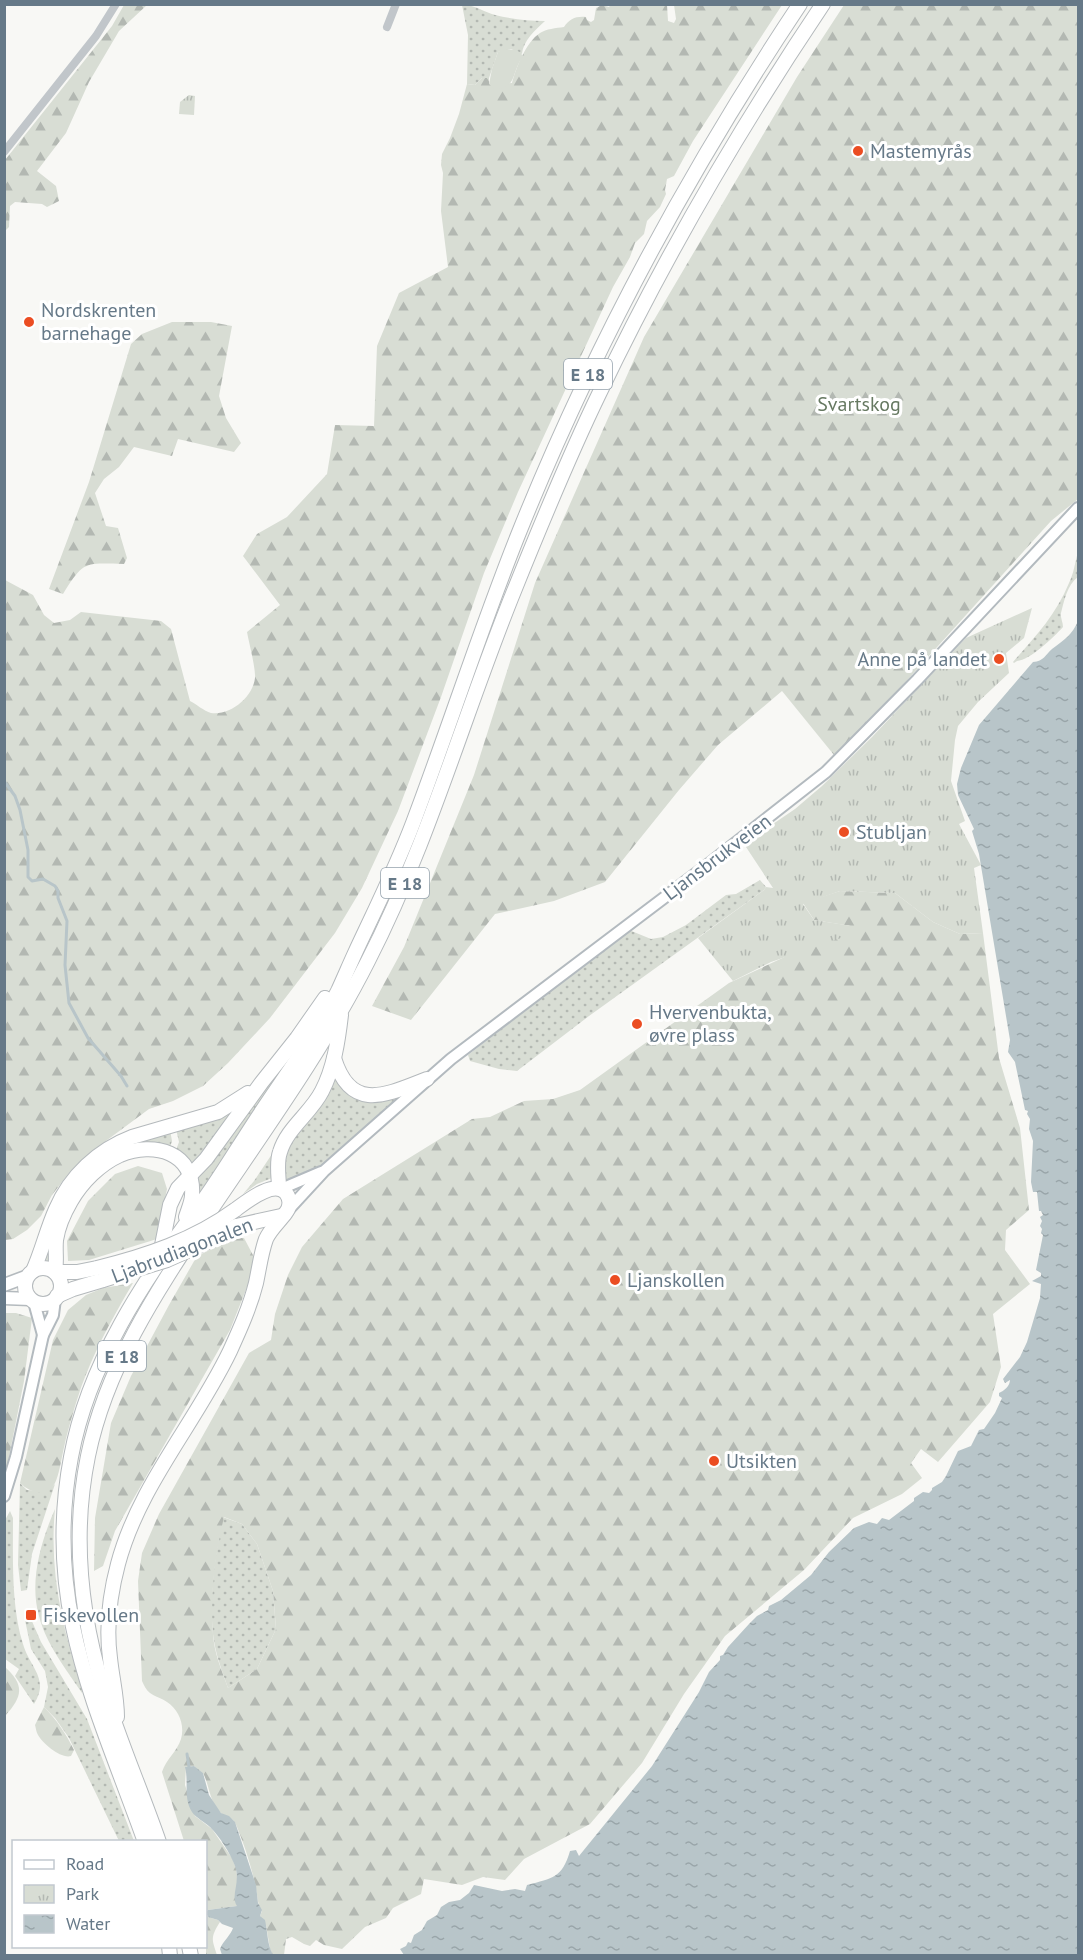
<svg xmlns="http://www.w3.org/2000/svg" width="1083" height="1960" font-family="'PT Sans',sans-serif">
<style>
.grass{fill:url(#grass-dots)}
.forest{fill:url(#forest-firs);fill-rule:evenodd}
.park{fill:url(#park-tufts)}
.pitch{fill:#d8ddd4}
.water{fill:url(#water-ripples)}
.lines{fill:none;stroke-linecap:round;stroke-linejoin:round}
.stream{stroke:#b8c5c9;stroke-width:3}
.secondary-casing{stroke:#b3babf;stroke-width:14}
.primary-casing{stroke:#b4babe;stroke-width:15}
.highway-casing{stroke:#b4b9bc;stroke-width:16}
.street{stroke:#c1c6ca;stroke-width:8}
.secondary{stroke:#fff;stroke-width:10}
.primary{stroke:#fff;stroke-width:12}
.highway{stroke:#fff;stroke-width:14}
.highway-bridge-casing{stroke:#b4b9bc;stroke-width:16;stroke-linecap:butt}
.highway-bridge{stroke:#fff;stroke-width:14}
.poi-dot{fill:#eb4d22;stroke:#fff;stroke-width:2}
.labels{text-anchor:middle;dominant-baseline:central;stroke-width:6;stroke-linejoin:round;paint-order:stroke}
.shield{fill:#fff;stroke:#94a1ac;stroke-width:1.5}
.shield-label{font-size:18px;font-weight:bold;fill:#667988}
.poi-label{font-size:20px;fill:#667988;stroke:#fff;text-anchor:start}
.park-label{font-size:20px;fill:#667961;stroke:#fff}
.street-label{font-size:20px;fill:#667988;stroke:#fff}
</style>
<defs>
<pattern id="grass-dots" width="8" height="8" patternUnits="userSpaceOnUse" patternTransform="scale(1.5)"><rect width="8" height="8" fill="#d8ddd4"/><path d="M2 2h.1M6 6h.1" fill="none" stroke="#b3b8b2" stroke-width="1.8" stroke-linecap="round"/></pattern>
<pattern id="forest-firs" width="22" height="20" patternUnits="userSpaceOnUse" patternTransform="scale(1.5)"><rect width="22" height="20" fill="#d8ddd4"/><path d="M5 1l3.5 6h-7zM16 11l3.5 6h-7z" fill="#b3b8b2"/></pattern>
<pattern id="park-tufts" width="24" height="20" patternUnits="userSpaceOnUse" patternTransform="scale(1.5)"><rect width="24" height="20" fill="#d8ddd4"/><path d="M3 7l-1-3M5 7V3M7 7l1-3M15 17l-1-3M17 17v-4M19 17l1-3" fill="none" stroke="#b3b8b2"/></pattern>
<pattern id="water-ripples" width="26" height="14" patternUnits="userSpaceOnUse" patternTransform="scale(1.5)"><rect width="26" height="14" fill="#b8c5c9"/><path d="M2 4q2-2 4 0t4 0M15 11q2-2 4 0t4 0" fill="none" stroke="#99a5a9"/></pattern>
</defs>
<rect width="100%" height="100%" fill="#f8f8f5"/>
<g class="grass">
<path d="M 462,5 C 474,4 484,12 495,15 C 512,19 528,21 545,21 C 535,30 523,41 522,54 L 511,49 L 498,52 L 489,78 L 482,78 L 475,85 L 467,84 L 468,35 Z"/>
<path d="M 1078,552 L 1077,564 L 1078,577 C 1067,585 1064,601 1061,613 C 1060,617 1063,622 1063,627 C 1053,638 1030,660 1017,661 L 1014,663 L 1013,662 C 1035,637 1056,615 1069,583 C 1074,573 1075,562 1078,552 Z"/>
<polygon points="760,880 766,887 764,890 589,1016 517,1071 499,1069 470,1061 468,1055 629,930 651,939 663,937 686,925 726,895 736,894"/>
<polygon points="284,1066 199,1199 195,1176 265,1086"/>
<polygon points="334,1076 339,1082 399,1097 319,1169 286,1181 284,1175 285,1149"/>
<polygon points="236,1108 193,1169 176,1150 179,1142 176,1129"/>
<path d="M 170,1130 L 172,1141 L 170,1147 C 159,1146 149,1144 138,1145 C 96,1152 65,1192 55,1231 C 52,1241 53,1252 52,1263 L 42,1262 C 44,1250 49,1238 53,1227 C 75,1166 110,1146 170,1130 Z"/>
<polygon points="274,1151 272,1178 257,1184 243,1194 254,1181"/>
<polygon points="20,1483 27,1490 46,1491 55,1484 32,1554 27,1590 21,1591 18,1565"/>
<path d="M 55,1509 C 49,1570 62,1629 82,1687 L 82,1693 C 66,1669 46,1644 39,1616 C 29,1581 41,1541 55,1509 Z"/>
<path d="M 10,1511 L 13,1518 C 13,1558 11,1607 23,1644 C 30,1668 50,1679 34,1704 L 15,1676 L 19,1669 L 5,1659 L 4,1522 Z"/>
<path d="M 223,1517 L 242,1524 L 257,1544 L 273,1591 L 276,1629 L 257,1669 L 228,1688 C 222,1671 215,1653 213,1634 C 209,1595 215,1555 223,1517 Z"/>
<polygon points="31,1619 41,1642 87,1719 134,1841 119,1841 69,1738 55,1718 44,1707 48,1687 45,1671 31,1649 25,1620"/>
</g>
<g class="forest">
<path d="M 611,4 L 667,5 L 668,21 L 674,23 L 676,19 L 674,5 L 782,5 L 693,141 L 674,176 L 667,179 L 665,190 L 666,194 L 660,207 L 647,221 L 644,234 L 635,243 L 630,257 L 613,287 L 518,492 L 484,573 L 441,697 L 398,811 L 362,888 L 335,933 L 270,1018 L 228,1063 L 203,1086 L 173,1101 L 149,1109 L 91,1152 L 69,1173 L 52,1195 L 41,1216 L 27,1230 L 13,1239 L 5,1240 L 5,580 L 33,595 L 44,615 L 54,623 L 70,620 L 81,612 L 161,621 L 171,629 L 190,701 C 196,704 204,711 211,713 C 230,716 253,697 255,678 C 256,669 249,643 247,632 L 280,605 L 243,556 L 257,534 L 287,517 L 327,474 L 335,425 L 374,426 L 377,346 L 399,293 L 448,267 L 441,211 L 443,173 L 441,165 L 442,154 L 450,138 L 459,114 L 467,84 L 475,85 L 482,78 L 489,78 L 489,84 L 512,83 C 516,68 526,42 540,33 C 546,29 556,28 564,27 C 569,19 576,16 586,17 L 587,20 L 591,22 L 594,20 L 596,8 L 602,5 L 609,7 Z"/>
<polygon points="124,5 147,5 119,31 89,82 66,133 37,171 56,186 59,201 47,207 42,204 15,202 10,206 9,227 5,231 5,160 112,26"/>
<polygon points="844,5 1078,5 1078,499 1051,521 872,719 834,755 782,691 718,745 679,790 605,882 554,901 495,914 411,1020 372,1006 404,947 474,775 535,583 644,337 797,77"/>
<path d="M 172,322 L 211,322 L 232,326 L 219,396 L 226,418 L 241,443 L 234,452 L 178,439 L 172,456 L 134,447 L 119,467 L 104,479 L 95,493 L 106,526 L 118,528 L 127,558 L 124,564 C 85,563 84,560 63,594 L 49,589 L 89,482 L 131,344 L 142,334 Z"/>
<path d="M 840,891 L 895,893 L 933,922 L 960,934 L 983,933 L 999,1058 L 1020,1128 L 1029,1210 L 1006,1230 L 1005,1250 L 1030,1284 L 993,1314 L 1001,1367 L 990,1402 L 938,1462 L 921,1449 L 911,1463 L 922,1478 L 902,1494 L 853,1518 L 804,1570 L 725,1636 L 684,1694 L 642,1763 L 590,1824 L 524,1859 L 505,1880 L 483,1877 L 462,1885 L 424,1879 L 421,1894 L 393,1908 L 386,1918 L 365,1927 L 342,1949 L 324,1945 L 316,1940 L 310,1946 L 304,1944 L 292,1937 L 286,1939 L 284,1955 L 273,1955 L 270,1949 L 266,1925 L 260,1916 L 262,1911 C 257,1904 258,1897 256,1889 C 252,1868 245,1847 237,1827 C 233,1816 228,1819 221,1813 C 209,1801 210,1788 204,1775 C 202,1771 197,1770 194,1766 L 186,1767 L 185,1785 L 195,1816 L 212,1829 L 232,1858 L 236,1868 L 238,1884 L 237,1906 L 208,1910 L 206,1912 L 206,1842 L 184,1841 L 162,1772 C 166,1759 177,1752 181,1739 C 185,1725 179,1710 167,1702 C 162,1698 155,1697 150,1693 C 146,1690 144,1685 142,1681 L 138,1581 L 142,1553 L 159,1514 L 249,1353 L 271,1340 L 275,1314 L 288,1275 L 302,1247 L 343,1199 L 472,1119 L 490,1117 L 524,1101 L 553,1099 L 580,1090 L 729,983 L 851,926 L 814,920 L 803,903 ZM 224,1517 L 242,1524 L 257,1544 L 273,1591 L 276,1629 L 257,1669 L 228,1688 C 222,1671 214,1653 213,1634 C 210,1595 215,1555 224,1517 Z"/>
<polygon points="138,1166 162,1173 167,1189 157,1239 89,1260 68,1261 67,1241 88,1201 115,1174"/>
<polygon points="235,1238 244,1238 254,1257 251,1277 230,1330 115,1531 103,1566 94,1571 95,1518 111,1423 131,1376 169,1305 197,1256"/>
<path d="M 133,1283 C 110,1322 89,1360 76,1403 C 71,1420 66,1436 63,1452 C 61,1461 59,1475 55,1483 C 45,1499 30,1492 20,1483 L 53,1340 L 68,1310 L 86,1295 L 103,1288 Z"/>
<polygon points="5,1313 16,1313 32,1318 24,1381 5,1477"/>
<path d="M 4,1666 C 25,1685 23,1696 5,1716 Z"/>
<path d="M 44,1707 C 57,1720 66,1734 74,1750 L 71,1756 C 61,1759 43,1744 38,1735 C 36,1732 36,1728 35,1725 Z"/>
<path d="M 206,1913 L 208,1917 L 218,1920 L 220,1922 C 210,1938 212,1939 217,1955 L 206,1955 Z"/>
</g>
<g class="park">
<polygon points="189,95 195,96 194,115 179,114 180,102"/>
<polygon points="1032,608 1024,638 1006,653 1009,673 978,702 958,726 955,740 951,781 965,821 959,824 981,865 974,868 983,933 960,934 933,922 895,893 840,891 803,904 814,920 852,926 844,937 771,962 733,981 698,938 764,890 766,887 773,888 746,847 748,841 795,809 822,786 872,737 966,638"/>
</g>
<path class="pitch" d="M 504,49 L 516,50 L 521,53 L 523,57 C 511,71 518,89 494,89 L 489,84 L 492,69 L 498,52 Z"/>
<g class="water">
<path d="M 1078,621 L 1078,1955 L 404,1955 L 400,1949 L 406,1946 L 408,1942 L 411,1943 L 414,1935 L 422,1930 L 427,1921 L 437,1915 L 441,1907 L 449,1902 L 460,1900 L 469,1893 L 474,1885 L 502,1891 L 515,1889 L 525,1891 L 527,1885 C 553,1878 562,1878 570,1851 L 576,1850 L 579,1856 L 652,1766 L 699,1692 L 709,1672 L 720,1660 L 720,1656 L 723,1655 L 728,1647 L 749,1624 L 757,1616 L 768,1610 L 769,1606 L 781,1600 L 811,1575 L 829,1552 L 854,1528 L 869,1522 L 877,1524 L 882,1518 L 889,1520 L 914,1501 L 914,1498 L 923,1492 L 929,1493 L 932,1490 L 932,1488 L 942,1482 L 946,1476 L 958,1451 L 971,1446 L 979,1430 L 984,1429 L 995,1413 L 1002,1398 L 999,1396 L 999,1393 C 1004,1391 1010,1386 1010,1380 L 1005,1383 L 1003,1379 L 1020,1357 L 1027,1342 L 1040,1298 L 1041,1284 L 1032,1281 L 1041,1276 L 1041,1273 L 1036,1270 L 1043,1235 L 1041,1233 L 1042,1229 L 1040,1226 L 1042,1221 L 1040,1217 L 1043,1215 L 1041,1211 L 1039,1211 L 1037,1192 L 1033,1192 L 1031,1182 L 1033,1141 L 1029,1129 L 1030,1119 L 1027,1114 L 1028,1111 L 1025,1110 L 1015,1062 L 1008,1052 L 1010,1040 L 979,854 L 972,831 L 974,829 L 958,795 L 957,784 L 961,768 L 979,725 L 1033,662 C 1044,661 1045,655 1052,649 C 1063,641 1073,634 1078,621 Z"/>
<path d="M 194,1766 L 203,1773 L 209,1795 L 221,1813 L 229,1816 L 235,1822 L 256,1885 L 258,1903 L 262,1910 L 260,1916 L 265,1920 C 268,1933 267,1944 273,1955 L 222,1955 L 220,1949 C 223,1941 231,1935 233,1928 L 222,1924 L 218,1920 L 208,1917 L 206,1912 L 208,1910 L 237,1906 C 230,1895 241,1883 235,1866 C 230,1853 220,1837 210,1827 C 205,1822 196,1818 192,1812 C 183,1797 189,1783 185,1767 Z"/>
</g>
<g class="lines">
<g class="stream">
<polyline points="4,781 15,796 20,810 28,850 28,877 32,881 43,879 55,886 58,891 58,898 67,921 65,965 69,1003 88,1038 121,1076 127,1086"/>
<polyline points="187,1754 189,1767"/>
</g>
<g class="secondary-casing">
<g id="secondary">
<polyline points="281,1189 321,1172"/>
<polyline points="289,1209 324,1171 451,1059 710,863 826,772 917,680 1078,508"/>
<polyline points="34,1302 43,1335"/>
<polyline points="4,1496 16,1457 43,1335 53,1315 55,1299"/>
</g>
</g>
<g class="primary-casing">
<g id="primary">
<polyline points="4,1285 28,1276"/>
<polyline points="4,1298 30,1299"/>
</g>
</g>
<g class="highway-casing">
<g id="highway">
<path d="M 334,1058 C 351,1113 386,1095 427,1079"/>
<path d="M 279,1188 C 279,1177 276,1163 280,1152 C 287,1128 311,1113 322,1091 C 334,1068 338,1041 341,1015"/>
<polyline points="236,1226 281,1216"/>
<polyline points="160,1255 170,1205 178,1188 206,1159 262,1082 297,1038 325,998"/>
<circle cx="43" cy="1286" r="18"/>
<path d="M 33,1271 C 42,1251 47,1229 56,1209 C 70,1176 98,1150 132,1137 L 218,1112 L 248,1093"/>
<path d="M 55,1272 C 57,1262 55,1251 56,1240 C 58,1227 64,1213 71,1201 C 82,1182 100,1164 120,1155 C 154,1141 195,1152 192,1195 C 192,1202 188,1210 186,1217"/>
<polyline points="55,1272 77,1272 97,1268"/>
<polyline points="57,1296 73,1289 103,1280"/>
<path d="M 117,1717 C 117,1697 112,1678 110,1658 C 106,1628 110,1594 118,1564 C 139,1485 195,1424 230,1351 C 240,1329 250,1307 256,1283 C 259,1269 261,1253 266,1239 C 271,1227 288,1214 289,1206 C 290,1202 289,1197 286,1193 C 274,1179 246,1202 235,1210"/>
<path d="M 145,1842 C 97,1707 43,1605 71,1457 C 88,1364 144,1279 200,1205 C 222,1175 241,1142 262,1111 C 288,1072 317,1033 338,991 C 344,978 349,966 355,953 C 375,910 396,868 413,823 C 449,728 480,630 518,535 C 593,348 688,172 800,4"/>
<path d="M 159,1842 C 141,1790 119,1740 103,1688 C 80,1612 72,1534 88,1456 C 106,1368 155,1294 204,1220 C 261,1135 322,1052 368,961 C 429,842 464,714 514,591 C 541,524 568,458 599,394 C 664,258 739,129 823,4"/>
<polyline points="169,1946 170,1956"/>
<polyline points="189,1946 191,1956"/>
</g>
</g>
<g class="street">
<polyline points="387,27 396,4"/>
<polyline points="4,152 96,36 116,4"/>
</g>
<use href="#secondary" class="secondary"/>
<use href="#primary" class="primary"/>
<use href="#highway" class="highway"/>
<g class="highway-bridge-casing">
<g id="highway-bridge">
<path d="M 97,1268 C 146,1256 194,1240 235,1210"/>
<polyline points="103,1280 167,1260 212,1240 236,1226"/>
</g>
</g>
<use href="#highway-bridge" class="highway-bridge"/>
</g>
<g class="poi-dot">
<circle cx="858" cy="151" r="6"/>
<circle cx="29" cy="322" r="6"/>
<circle cx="999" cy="659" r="6"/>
<circle cx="844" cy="832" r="6"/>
<circle cx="637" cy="1024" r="6"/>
<circle cx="615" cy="1280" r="6"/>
<circle cx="714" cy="1461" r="6"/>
<rect x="25" y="1609" width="12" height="12" rx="3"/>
</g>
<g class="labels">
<g class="shield">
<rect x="564" y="359" width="48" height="30" rx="4.5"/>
<rect x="381" y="868" width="48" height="30" rx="4.5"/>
<rect x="98" y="1341" width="48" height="30" rx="4.5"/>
</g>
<g class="shield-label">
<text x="588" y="374">E 18</text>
<text x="405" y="883">E 18</text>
<text x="122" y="1356">E 18</text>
</g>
<g class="poi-label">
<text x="870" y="151">Mastemyrås</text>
<text x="41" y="310">Nordskrenten<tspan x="41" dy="23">barnehage</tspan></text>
<text x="987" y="659" text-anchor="end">Anne på landet</text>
<text x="856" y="832">Stubljan</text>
<text x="649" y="1012">Hvervenbukta,<tspan x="649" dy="23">øvre plass</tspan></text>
<text x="627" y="1280">Ljanskollen</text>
<text x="726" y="1461">Utsikten</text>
<text x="43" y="1615">Fiskevollen</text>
</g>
<g class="park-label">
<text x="859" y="404">Svartskog</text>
</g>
<g class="street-label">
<text transform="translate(717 857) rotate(-37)">Ljansbrukveien</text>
<text transform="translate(182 1250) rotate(-21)">Ljabrudiagonalen</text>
</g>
</g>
<rect width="1083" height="1960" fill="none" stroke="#667988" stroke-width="12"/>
<rect x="12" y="1840" width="195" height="108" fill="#ffffff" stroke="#c2c9cf" stroke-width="1.5"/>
<rect x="24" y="1860" width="30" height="9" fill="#ffffff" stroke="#c2c9cf" stroke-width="1.5"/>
<text x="66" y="1870" font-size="18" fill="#667988">Road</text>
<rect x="24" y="1885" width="30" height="18" fill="url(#park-tufts)" stroke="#c2c9cf" stroke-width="1.5"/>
<text x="66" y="1900" font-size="18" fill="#667988">Park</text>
<rect x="24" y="1915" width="30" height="18" fill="url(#water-ripples)" stroke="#c2c9cf" stroke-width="1.5"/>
<text x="66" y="1930" font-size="18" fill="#667988">Water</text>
</svg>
